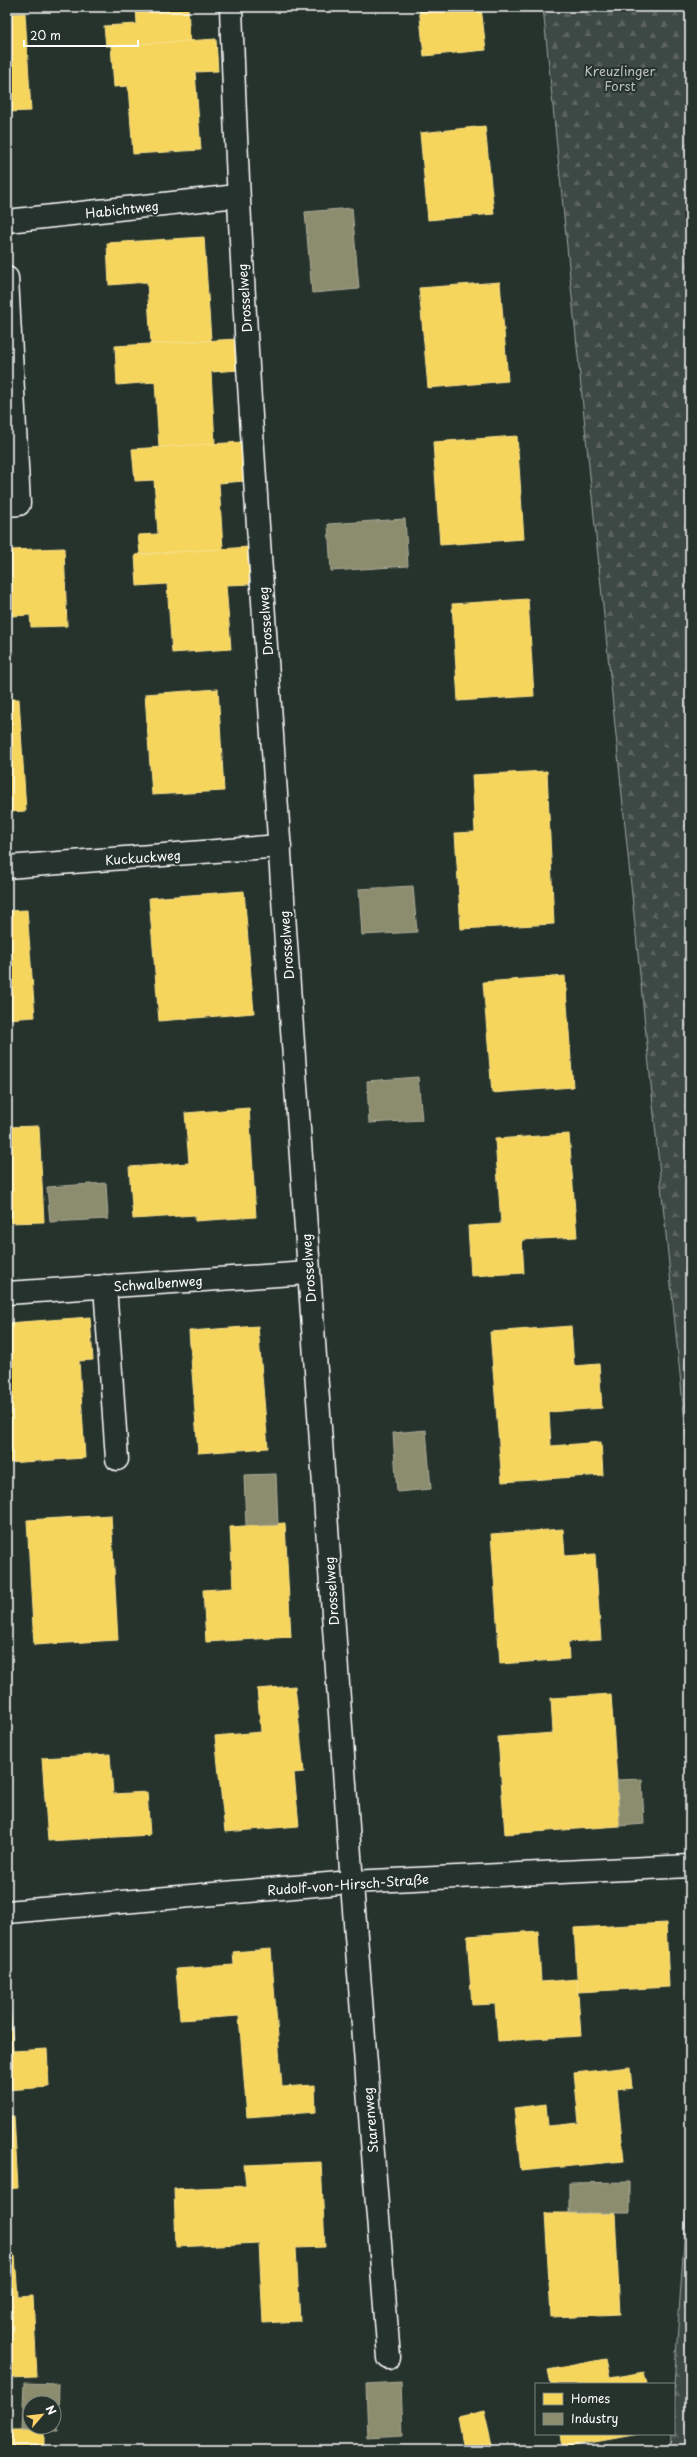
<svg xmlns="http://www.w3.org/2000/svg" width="697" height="2457" font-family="'Playpen Sans',sans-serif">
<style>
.forest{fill:url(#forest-firs);stroke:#9ea4a2}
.homes{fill:#f6d55c;stroke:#f9e28d}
.industry{fill:#8c8c6e;stroke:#aeae9a;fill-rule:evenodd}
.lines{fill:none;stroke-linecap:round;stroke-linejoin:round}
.minor-casing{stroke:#fff;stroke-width:25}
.minor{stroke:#26332d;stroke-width:22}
.labels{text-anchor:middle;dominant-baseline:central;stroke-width:4;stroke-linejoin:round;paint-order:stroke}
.park-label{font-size:13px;fill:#bbbfbe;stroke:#26332d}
.street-label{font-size:13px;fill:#fff;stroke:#26332d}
</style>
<defs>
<pattern id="forest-firs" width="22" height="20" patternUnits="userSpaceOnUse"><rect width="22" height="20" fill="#3e4944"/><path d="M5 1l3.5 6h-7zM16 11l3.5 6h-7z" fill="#5b6460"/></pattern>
</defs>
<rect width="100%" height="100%" fill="#26332d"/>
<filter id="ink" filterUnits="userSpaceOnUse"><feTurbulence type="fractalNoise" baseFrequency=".025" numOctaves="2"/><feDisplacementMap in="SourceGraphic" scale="8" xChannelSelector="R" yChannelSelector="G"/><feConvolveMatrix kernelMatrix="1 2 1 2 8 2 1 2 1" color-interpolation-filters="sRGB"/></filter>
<g filter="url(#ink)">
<g class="forest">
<polygon points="543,7 690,7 690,1474"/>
<polygon points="690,2155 690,2450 670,2450 671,2434 674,2434 674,2385"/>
</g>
<g class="homes">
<polygon points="136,7 188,7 190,41 106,46 104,26 137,24"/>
<polygon points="419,7 481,7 486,50 424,56"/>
<polygon points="25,13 31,111 7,112 7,14"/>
<polygon points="216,39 218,71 195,72 201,150 133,154 128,86 114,87 111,46"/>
<polygon points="485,126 494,214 428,220 420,133"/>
<polygon points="204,237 211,340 151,344 147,282 109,285 107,243"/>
<polygon points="500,282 508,381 428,388 419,288"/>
<polygon points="237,339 239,370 211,372 215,444 159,447 155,382 117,385 115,346"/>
<polygon points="517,436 524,539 440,545 433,442"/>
<polygon points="242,442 245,481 219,483 223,549 140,554 138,535 158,534 154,480 135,481 132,449"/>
<polygon points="249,547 252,584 226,585 231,649 172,653 167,584 137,586 135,555"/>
<polygon points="64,548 67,626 31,627 30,615 12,616 10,550"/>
<polygon points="528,599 534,696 458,701 452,604"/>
<polygon points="218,689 224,791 152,795 145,694"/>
<polygon points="7,699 19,699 26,811 7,812"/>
<polygon points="547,771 554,924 461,929 455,833 475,832 472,775"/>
<polygon points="244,891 254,1013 159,1021 149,898"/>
<polygon points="27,910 35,1017 7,1019 7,911"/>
<polygon points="565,976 573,1087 492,1093 483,982"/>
<polygon points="249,1108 256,1217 195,1221 195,1215 133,1219 129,1167 189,1163 185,1113"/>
<polygon points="39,1126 44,1222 7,1223 7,1127"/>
<polygon points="569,1134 577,1237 522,1240 524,1273 471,1276 468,1226 501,1224 495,1139"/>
<polygon points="90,1317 93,1360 79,1361 85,1458 7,1463 7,1323"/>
<polygon points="258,1326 268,1448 198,1453 189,1331"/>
<polygon points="571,1326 574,1366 599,1364 602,1408 549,1412 551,1446 601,1442 603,1475 502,1482 490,1332"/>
<polygon points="111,1515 118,1640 34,1645 27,1520"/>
<polygon points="285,1523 291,1637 206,1642 203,1590 233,1588 230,1527"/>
<polygon points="563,1529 565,1556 595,1554 601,1640 568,1642 569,1659 500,1664 491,1534"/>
<polygon points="295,1686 304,1772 294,1773 299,1826 225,1832 215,1736 261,1732 257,1689"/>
<polygon points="611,1694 620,1826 505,1834 498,1737 553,1733 551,1698"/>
<polygon points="110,1754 113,1794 147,1792 150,1835 48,1841 42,1758"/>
<polygon points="666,1923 669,1987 578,1992 574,1928"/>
<polygon points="538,1931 541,1982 577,1979 581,2036 498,2041 495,2004 472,2005 467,1936"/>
<polygon points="271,1949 282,2087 315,2085 316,2112 247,2117 239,2016 180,2020 176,1969 234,1965 233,1952"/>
<polygon points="7,1954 13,2051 47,2049 49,2087 7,2090"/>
<polygon points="630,2067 632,2088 617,2090 624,2161 521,2171 514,2108 546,2104 548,2126 579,2123 574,2073"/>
<polygon points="7,2116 14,2116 18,2188 7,2189"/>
<polygon points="321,2162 325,2247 296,2248 300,2321 263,2323 259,2243 176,2247 174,2189 246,2186 244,2165"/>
<polygon points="545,2213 615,2213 620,2314 551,2317"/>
<polygon points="7,2256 15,2256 18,2297 33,2296 37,2377 7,2378"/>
<polygon points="605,2359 609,2378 644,2372 647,2384 551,2384 548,2370"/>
<polygon points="484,2411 493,2450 464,2450 458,2417"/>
<rect x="7" y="2430" width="37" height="20"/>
<polygon points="560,2434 639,2434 562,2448"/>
</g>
<g class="industry">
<polygon points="352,208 359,289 312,293 305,212"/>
<polygon points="405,519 408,566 331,571 328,524"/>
<polygon points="7,550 10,550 12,616 7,616"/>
<polygon points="413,886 417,932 362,935 359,889"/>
<polygon points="418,1077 422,1120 369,1123 367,1081"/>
<polygon points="106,1183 108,1219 50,1222 47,1187"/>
<polygon points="426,1430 431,1489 397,1492 393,1433"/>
<polygon points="276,1474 278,1525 246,1526 244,1475"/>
<polygon points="642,1779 644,1824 620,1826 617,1780"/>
<polygon points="630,2182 630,2213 569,2213 569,2183"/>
<polygon points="401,2382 403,2436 368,2438 366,2384"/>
<path d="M 24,2383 L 59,2384 L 58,2431 L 22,2430 ZM 30,2403 L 54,2403 L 54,2427 L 30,2427 Z"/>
</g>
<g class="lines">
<g class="minor-casing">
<g id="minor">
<path d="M 231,7 C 241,315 265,622 285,929 C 317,1406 350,1882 389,2358"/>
<polyline points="7,221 237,196"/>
<polyline points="7,278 19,504 7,505"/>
<polyline points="7,867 280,846"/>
<polyline points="105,1286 117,1459"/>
<polyline points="7,1293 308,1273"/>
<polyline points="7,1912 351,1882 690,1866"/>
</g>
</g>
<use href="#minor" class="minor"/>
</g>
</g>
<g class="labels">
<g class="park-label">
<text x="620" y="70">Kreuzlinger<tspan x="620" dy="15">Forst</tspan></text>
</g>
<g class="street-label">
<text transform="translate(122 209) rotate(-6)">Habichtweg</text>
<text transform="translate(244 298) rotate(-94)">Drosselweg</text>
<text transform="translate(265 621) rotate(-94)">Drosselweg</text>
<text transform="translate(143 857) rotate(-4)">Kuckuckweg</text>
<text transform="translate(286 945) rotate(-94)">Drosselweg</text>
<text transform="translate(308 1268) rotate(-94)">Drosselweg</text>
<text transform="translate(158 1283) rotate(-4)">Schwalbenweg</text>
<text transform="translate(331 1591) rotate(-94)">Drosselweg</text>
<text transform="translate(348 1884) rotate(-4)">Rudolf-von-Hirsch-Straße</text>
<text transform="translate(370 2120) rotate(-95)">Starenweg</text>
</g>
</g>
<rect width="697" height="2457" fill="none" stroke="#26332d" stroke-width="24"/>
<rect x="12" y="12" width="673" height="2433" fill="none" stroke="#fff" stroke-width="1.5" filter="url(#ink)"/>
<rect x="535" y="2383" width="140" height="52" fill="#26332d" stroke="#7d8581"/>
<rect x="543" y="2393" width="20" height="12" fill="#f6d55c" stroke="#7d8581"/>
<text x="571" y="2403" font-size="12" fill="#ffffff">Homes</text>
<rect x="543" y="2413" width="20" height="12" fill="#8c8c6e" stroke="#7d8581"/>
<text x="571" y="2423" font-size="12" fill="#ffffff">Industry</text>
<g transform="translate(42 2415) rotate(62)"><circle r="19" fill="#26332d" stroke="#7d8581"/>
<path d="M0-3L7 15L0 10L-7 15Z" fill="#ffd166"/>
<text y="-6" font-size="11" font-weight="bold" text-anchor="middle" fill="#ffffff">N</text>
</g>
<path d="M24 40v6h114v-6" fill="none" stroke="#ffffff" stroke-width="2"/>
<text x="30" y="40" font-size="12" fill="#ffffff" stroke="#26332d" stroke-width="3" paint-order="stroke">20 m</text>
</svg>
